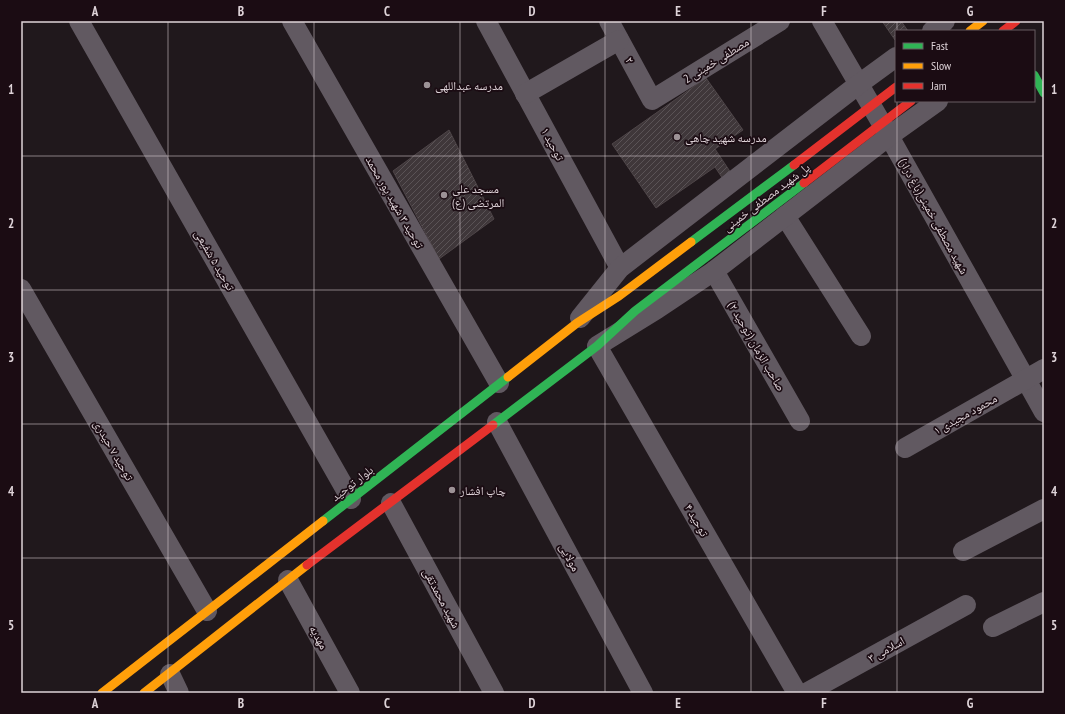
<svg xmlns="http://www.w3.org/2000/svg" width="1065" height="714" font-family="'PT Sans Narrow','Noto Naskh Arabic',sans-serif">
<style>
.building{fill:url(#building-hatch);stroke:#4e4548}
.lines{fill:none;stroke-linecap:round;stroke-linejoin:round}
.street{stroke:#615961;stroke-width:20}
.fast{stroke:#30b455;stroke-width:9}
.slow{stroke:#ff9f0a;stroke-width:9}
.jam{stroke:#e5322d;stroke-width:9}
.jam-bridge{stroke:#e5322d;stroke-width:9}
.grid{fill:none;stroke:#ded3d8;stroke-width:1;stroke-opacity:0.55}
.poi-dot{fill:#9c9296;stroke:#1b0c13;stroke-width:1.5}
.labels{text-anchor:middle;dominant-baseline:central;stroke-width:3.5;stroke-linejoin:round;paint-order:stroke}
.street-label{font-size:12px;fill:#ded3d8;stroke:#1b0c13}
.poi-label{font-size:12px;fill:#ded3d8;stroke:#1b0c13;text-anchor:start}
.neatline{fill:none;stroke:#ded3d8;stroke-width:1.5}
.grid-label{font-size:13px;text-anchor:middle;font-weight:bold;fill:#ded3d8}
</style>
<defs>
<pattern id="building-hatch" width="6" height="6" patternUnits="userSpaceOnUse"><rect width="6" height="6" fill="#3f373a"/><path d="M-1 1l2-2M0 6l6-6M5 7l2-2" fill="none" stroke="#5a5356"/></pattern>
</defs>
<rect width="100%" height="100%" fill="#20181c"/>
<g class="building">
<polygon points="882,21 901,21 908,31 896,31 896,39 895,40"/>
<polygon points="706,78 743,130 715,149 731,173 723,179 715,167 656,208 612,144"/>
<polygon points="449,130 494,219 439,259 393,171"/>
</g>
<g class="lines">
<g class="street">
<polyline points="79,21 351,499"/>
<polyline points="292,21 499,383"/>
<polyline points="486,21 620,268"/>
<polyline points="609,21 652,100 780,21"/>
<polyline points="822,21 889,136 1044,412"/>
<polyline points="932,31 945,21"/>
<polyline points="525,94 619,40"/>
<polyline points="785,216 861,336"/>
<polyline points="714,271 800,421"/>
<polyline points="21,289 207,611"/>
<polyline points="580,318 620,268 859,84 896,57"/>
<polyline points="497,422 643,693"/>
<polyline points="905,448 1044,369"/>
<polyline points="391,503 494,693"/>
<polyline points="963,551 1044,509"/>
<polyline points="288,580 350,693"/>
<polyline points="993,627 1044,602"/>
<polyline points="170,674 179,693"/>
<polyline points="797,693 597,346 657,309 714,271 889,136 938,101"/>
<polyline points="806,693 966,605"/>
</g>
<g class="fast">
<polyline points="1034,75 1044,93"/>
<polyline points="691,242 794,165"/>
<polyline points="493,425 597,346 635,311 804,183"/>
<polyline points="323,521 508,377"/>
</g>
<g class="slow">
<polyline points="970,31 983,21"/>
<polyline points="508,377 577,323 619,296 691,242"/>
<polyline points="102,693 323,521"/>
<polyline points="144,693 307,565"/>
</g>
<polyline class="jam" points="307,565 493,425"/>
<g class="jam-bridge">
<polyline points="1003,31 1016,21"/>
<polyline points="794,165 896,87"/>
<polyline points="804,183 911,101"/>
</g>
</g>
<path class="grid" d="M 168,21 L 168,693M 314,21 L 314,693M 460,21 L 460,693M 605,21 L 605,693M 751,21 L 751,693M 897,21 L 897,31M 897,101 L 897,693M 21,156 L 1044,156M 21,290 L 1044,290M 21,424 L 1044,424M 21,558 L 1044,558"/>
<g class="poi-dot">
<circle cx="427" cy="85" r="4"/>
<circle cx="677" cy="137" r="4"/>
<circle cx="444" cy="195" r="4"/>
<circle cx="452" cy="490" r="4"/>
</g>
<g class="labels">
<g class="street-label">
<text transform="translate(630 60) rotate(61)">۲</text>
<text transform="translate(716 60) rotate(-32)">مصطفی خمینی 2</text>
<text transform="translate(553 144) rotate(62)">توحید ۱</text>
<text transform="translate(766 197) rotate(-37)">پل شهید مصطفی خمینی</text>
<text transform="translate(395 202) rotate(60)">توحید ۳ شهيد پور محمد</text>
<text transform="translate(934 216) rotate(61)">شهید مصطفی خمینی(باغ دراز)</text>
<text transform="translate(215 260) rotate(60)">توحید ۵ شفیعی</text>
<text transform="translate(757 346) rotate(60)">صاحب الزمان (توحید ۲)</text>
<text transform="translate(965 414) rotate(-29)">۱ محمود مجیدی</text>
<text transform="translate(114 450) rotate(60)">توحید ۷ حیدری</text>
<text transform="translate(352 483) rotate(-38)">بلوار توحید</text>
<text transform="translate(697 520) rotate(60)">توحید ۴</text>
<text transform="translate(570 557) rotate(62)">مولایی</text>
<text transform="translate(442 598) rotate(62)">شهید محمدتقی</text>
<text transform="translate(319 637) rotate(61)">مهدیه</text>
<text transform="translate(886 649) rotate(-29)">۳ اسلامی</text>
</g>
<g class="poi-label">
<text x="435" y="85">مدرسه عبداللهی</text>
<text x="685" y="137">مدرسه شهید چاهی</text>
<text x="452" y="188">مسجد علی<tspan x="452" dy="14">المرتضی (ع)</tspan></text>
<text x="460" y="490">چاپ افشار</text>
</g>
</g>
<rect width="1065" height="714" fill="none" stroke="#1b0c13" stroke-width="44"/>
<rect x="895" y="30" width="140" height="72" fill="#1b0c13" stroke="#695c62"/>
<rect x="903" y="43" width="20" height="6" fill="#30b455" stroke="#695c62"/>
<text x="931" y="50" font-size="12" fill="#ded3d8">Fast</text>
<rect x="903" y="63" width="20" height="6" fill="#ff9f0a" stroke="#695c62"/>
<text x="931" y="70" font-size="12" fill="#ded3d8">Slow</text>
<rect x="903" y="83" width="20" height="6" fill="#e5322d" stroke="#695c62"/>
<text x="931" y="90" font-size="12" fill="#ded3d8">Jam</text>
<rect x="22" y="22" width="1021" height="670" class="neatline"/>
<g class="grid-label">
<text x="95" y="16">A</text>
<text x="241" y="16">B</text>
<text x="387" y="16">C</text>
<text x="532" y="16">D</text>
<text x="678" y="16">E</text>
<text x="824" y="16">F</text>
<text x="970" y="16">G</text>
<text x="11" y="94">1</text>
<text x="1054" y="94">1</text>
<text x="11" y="228">2</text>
<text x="1054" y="228">2</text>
<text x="11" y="362">3</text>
<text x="1054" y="362">3</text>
<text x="11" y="496">4</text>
<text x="1054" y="496">4</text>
<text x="11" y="630">5</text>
<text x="1054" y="630">5</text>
<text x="95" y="708">A</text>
<text x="241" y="708">B</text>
<text x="387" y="708">C</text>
<text x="532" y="708">D</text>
<text x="678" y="708">E</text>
<text x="824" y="708">F</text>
<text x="970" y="708">G</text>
</g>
</svg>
